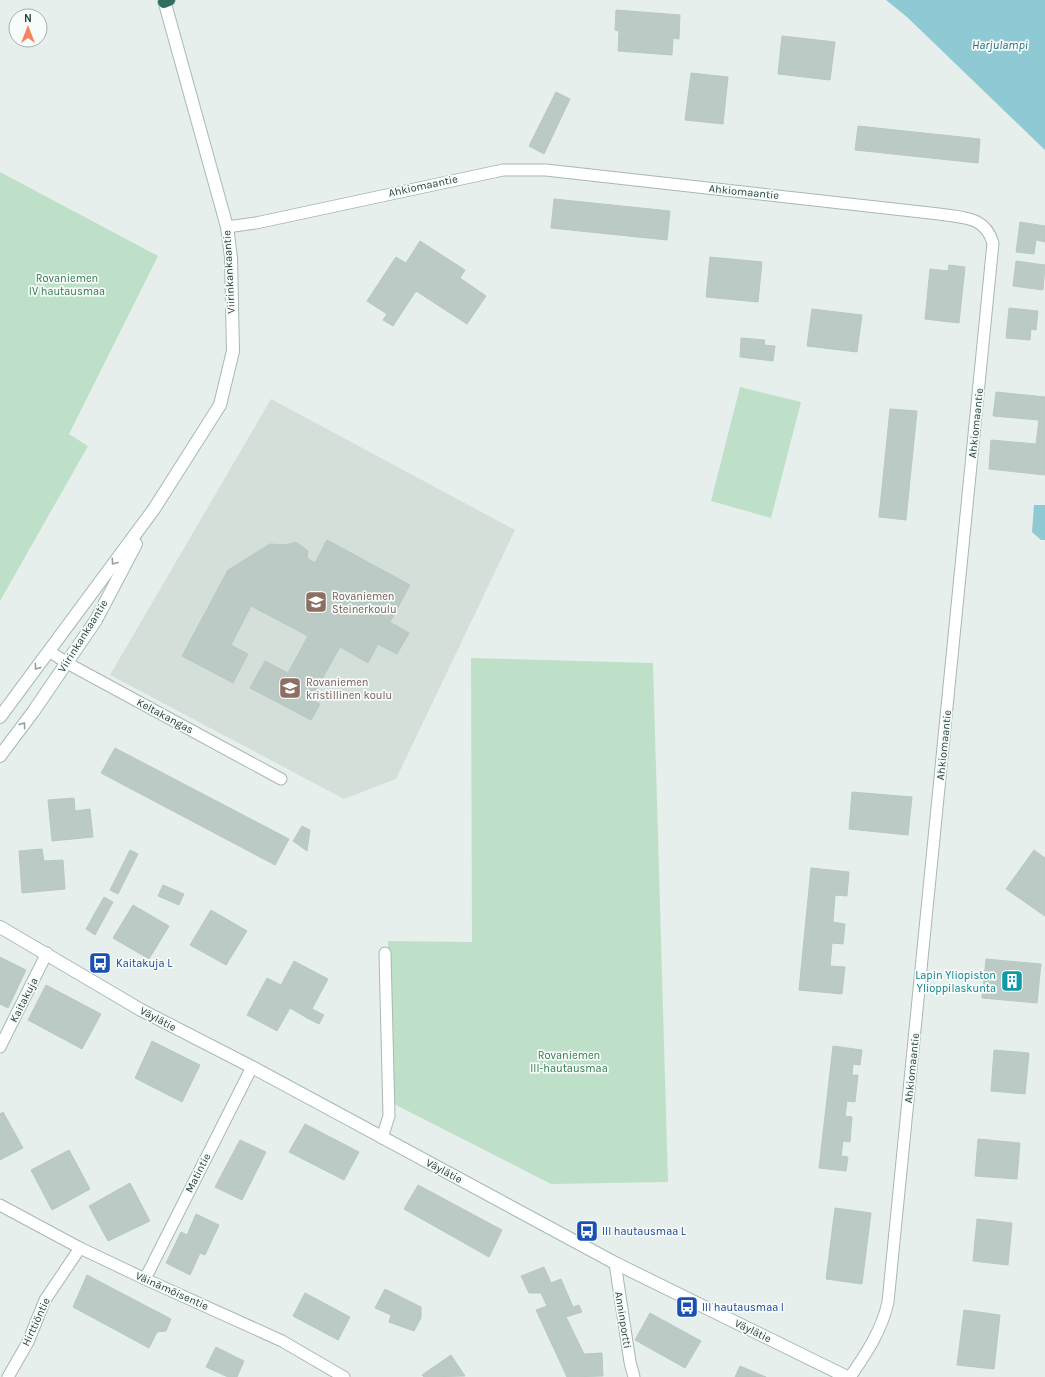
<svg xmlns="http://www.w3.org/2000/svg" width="1045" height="1377" font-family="Karla,sans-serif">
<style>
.built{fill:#d4dfda}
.green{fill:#bfe0c8}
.water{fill:#8ec9d4}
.building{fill:#bbcac4;stroke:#b8c9c2}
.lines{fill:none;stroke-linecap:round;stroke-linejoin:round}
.street-casing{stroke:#a8b8b2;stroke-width:13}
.secondary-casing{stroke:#a4bbb3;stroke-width:14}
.highway-casing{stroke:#c2cac8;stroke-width:14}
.street{stroke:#fff;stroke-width:11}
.secondary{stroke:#fff;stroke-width:12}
.highway{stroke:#2f6f62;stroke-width:12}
.oneway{stroke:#92a09c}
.labels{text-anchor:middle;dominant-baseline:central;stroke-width:3.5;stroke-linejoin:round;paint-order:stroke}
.street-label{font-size:11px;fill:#24423a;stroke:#f7fbf9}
.park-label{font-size:11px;fill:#2d7a4b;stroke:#f7fbf9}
.education-label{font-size:11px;fill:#785e54;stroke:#f7fbf9;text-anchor:start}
.transit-label{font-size:11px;fill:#164399;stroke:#f7fbf9;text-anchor:start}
.culture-label{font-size:11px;fill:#0d838f;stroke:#f7fbf9;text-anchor:end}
.water-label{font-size:12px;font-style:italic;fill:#1c6f80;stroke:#f7fbf9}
</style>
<rect width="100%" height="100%" fill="#e6efeb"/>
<polygon class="built" points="271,399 515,530 396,779 344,799 110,675"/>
<g class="green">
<polygon points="0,172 158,256 69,434 88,446 0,601"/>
<polygon points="740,387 801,402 771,518 711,501"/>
<polygon points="471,658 653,663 668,1182 551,1184 390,1102 388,941 472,942"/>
</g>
<g class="water">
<polygon points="886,0 1045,0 1045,150 907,17"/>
<polygon points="1034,505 1045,505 1045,540 1041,540 1032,532"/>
</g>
<g class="building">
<polygon points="616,10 680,15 679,39 673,38 672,55 618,51 619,31 615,30"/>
<polygon points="782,36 835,42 830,80 778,74"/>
<polygon points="691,73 728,77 723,124 685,120"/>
<polygon points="556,92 570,99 544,154 529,146"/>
<polygon points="858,126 980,139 978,163 855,150"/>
<polygon points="554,199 670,211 667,240 551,228"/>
<polygon points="1020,222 1045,226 1045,242 1036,240 1034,254 1016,252"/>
<polygon points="420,241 465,270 460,278 486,296 467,324 416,291 393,326 383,320 387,314 367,301 396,257 406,263"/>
<polygon points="710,257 762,262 758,302 706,297"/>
<polygon points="1016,261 1045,265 1043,290 1013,286"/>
<polygon points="949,265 965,267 959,323 925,319 930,269 948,271"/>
<polygon points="1009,308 1038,311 1036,330 1031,329 1030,340 1006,338"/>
<polygon points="812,309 862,315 857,352 807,346"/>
<polygon points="741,338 765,340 764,345 775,346 773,361 740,357"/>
<polygon points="996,392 1045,397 1045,475 989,469 991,440 1036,444 1039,420 993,416"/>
<polygon points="890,409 917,411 906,520 879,517"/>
<polygon points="327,540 410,585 390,622 409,633 397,654 378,644 368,663 340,647 311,699 320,704 311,720 250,688 265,661 288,673 308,636 251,606 231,645 248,654 233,683 182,656 228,570 270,544 286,545 296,542 308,551 307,558 315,563"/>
<polygon points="115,748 289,839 275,865 101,773"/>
<polygon points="852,792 912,797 908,835 849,829"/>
<polygon points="74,798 75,811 90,809 93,837 52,841 48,800"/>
<polygon points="302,826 310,830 307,851 293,841"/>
<polygon points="42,849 44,861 63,860 65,889 22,893 19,851"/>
<polygon points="130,850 138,854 118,894 110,890"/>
<polygon points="1034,850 1045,858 1045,916 1006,889"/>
<polygon points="811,868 849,872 847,896 835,895 833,922 845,924 843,944 832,943 830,966 845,967 842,994 799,990"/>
<polygon points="163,885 184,894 179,905 158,896"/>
<polygon points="104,897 113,902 95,935 86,929"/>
<polygon points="133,905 169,926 149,959 113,938"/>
<polygon points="211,910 247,931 226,965 190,945"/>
<polygon points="0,957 26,970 8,1008 0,1004"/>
<polygon points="986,959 1041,964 1037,1003 982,998"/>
<polygon points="294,961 328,979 307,1018 290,1008 277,1031 247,1015 267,978 281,985"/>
<polygon points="46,985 101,1014 82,1049 28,1020"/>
<polygon points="312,1009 324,1015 319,1024 307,1018"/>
<polygon points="152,1041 200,1065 182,1102 135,1078"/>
<polygon points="833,1046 862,1050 860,1065 853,1064 852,1075 858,1075 855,1102 847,1101 845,1116 852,1117 850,1142 843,1141 841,1156 848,1157 846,1171 819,1168"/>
<polygon points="994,1050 1029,1053 1025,1094 991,1091"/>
<polygon points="3,1112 23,1148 0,1160 0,1114"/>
<polygon points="305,1124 359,1152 344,1180 289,1152"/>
<polygon points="978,1139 1020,1143 1017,1179 975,1176"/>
<polygon points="240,1140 266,1152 242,1200 215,1187"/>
<polygon points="69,1150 90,1189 52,1210 31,1170"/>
<polygon points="130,1183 150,1221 108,1241 89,1206"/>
<polygon points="418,1185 502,1230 489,1257 404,1209"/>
<polygon points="835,1208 871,1213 862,1284 826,1279"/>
<polygon points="196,1214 219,1225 205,1255 200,1253 190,1275 166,1263 181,1232 187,1235"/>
<polygon points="977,1219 1012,1223 1008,1265 973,1261"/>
<polygon points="544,1267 551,1283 561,1279 573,1307 579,1305 582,1312 566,1317 584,1354 602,1353 603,1376 567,1377 536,1310 547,1306 541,1293 529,1293 521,1276"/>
<polygon points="87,1275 171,1319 166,1331 157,1332 149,1348 73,1307"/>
<polygon points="385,1289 421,1307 421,1318 414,1331 389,1322 391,1315 375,1308"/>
<polygon points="305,1293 350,1317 338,1340 293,1316"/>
<polygon points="964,1310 1000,1315 994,1369 957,1365"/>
<polygon points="650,1313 701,1341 685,1368 635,1340"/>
<polygon points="216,1347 244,1361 237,1377 228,1377 206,1367"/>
<polygon points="451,1355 465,1376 424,1377 422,1375"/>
<polygon points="740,1366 766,1377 735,1377"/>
</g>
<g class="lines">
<g class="street-casing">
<g id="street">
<path d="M 227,227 L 256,223 L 503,170 L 546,170 L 939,214 C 964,218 985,216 993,243 L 888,1302 C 882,1330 866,1354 850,1377"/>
<polyline points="49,651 67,663 281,779"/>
<polyline points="0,1047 47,953"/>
<polyline points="382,1138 389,1116 385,953"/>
<polyline points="0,1205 80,1248 145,1279 282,1341 344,1377"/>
<polyline points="615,1263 630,1362 634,1377"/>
<polyline points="145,1279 252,1067"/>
<polyline points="8,1377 28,1342 45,1300 80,1248"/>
</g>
</g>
<g class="secondary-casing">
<g id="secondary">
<polyline points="0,717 154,509 220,405 233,351 231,257 227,227 164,0"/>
<polyline points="0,756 33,712 96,620 136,544"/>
<polyline points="0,927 141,1010 252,1067 615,1263 847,1377"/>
</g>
</g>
<g class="highway-casing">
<polyline id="highway" points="164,2 169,0"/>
</g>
<use href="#street" class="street"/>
<use href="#secondary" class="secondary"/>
<use href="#highway" class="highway"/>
</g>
<defs><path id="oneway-chevron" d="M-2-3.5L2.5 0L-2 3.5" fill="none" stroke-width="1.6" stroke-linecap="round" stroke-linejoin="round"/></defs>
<g class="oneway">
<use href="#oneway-chevron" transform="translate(114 562) rotate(126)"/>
<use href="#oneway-chevron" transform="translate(37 667) rotate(127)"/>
<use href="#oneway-chevron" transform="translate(23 725) rotate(-53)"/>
</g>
<defs>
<g id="school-square" transform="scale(1.15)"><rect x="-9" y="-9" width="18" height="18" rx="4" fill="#8d6e63" stroke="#f7fbf9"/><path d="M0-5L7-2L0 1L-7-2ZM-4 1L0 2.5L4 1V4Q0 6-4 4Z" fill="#fff"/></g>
<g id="bus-square" transform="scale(1.15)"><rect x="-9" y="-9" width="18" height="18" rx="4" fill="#1a4fb4" stroke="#f7fbf9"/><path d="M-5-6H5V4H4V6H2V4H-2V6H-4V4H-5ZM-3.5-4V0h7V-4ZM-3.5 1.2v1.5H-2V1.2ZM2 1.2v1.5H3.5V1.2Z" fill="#fff"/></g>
<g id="building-square" transform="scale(1.15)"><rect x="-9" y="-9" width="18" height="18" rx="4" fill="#0f9aa8" stroke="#f7fbf9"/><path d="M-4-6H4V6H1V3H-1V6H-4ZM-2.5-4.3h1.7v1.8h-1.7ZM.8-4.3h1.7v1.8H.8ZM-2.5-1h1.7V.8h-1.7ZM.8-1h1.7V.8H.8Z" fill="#fff"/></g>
</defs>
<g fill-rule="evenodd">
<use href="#school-square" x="316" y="602"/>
<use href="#school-square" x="290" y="688"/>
<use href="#bus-square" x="100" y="963"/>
<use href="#building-square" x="1012" y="981"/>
<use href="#bus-square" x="587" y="1231"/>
<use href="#bus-square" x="687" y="1307"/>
</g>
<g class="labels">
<g class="street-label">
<text transform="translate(423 186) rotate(-12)">Ahkiomaantie</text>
<text transform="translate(744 192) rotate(6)">Ahkiomaantie</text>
<text transform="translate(229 272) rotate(-93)">Viirinkankaantie</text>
<text transform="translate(976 423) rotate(-84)">Ahkiomaantie</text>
<text transform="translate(83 636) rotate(-58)">Viirinkankaantie</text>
<text transform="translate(165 716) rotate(28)">Keltakangas</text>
<text transform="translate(944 745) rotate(-84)">Ahkiomaantie</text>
<text transform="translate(24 1000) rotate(-63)">Kaitakuja</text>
<text transform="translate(158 1019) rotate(28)">Väylätie</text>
<text transform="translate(912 1068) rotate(-84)">Ahkiomaantie</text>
<text transform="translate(444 1171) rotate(28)">Väylätie</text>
<text transform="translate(198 1173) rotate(-63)">Matintie</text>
<text transform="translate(172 1291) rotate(24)">Väinämöisentie</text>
<text transform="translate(623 1320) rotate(81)">Anninportti</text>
<text transform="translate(36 1322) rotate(-65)">Hirttiöntie</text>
<text transform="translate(753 1331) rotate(26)">Väylätie</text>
</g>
<g class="park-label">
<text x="67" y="278">Rovaniemen<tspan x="67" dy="13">IV hautausmaa</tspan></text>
<text x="569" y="1055">Rovaniemen<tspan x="569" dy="13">III-hautausmaa</tspan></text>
</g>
<g class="education-label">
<text x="332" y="596">Rovaniemen<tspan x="332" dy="13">Steinerkoulu</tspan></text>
<text x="306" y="682">Rovaniemen<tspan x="306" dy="13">kristillinen koulu</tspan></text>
</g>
<g class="transit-label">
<text x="116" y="963">Kaitakuja L</text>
<text x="602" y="1231">III hautausmaa L</text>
<text x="702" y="1307">III hautausmaa I</text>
</g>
<g class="culture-label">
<text x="996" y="975">Lapin Yliopiston<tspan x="996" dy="13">Ylioppilaskunta</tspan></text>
</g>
<g class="water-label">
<text x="1000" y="45">Harjulampi</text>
</g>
</g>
<g transform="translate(28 28)"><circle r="19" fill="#f7fbf9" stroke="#a3b1ad"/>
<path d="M0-3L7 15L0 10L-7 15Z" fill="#f4845f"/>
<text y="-6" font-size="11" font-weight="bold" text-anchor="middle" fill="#24423a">N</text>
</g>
</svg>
